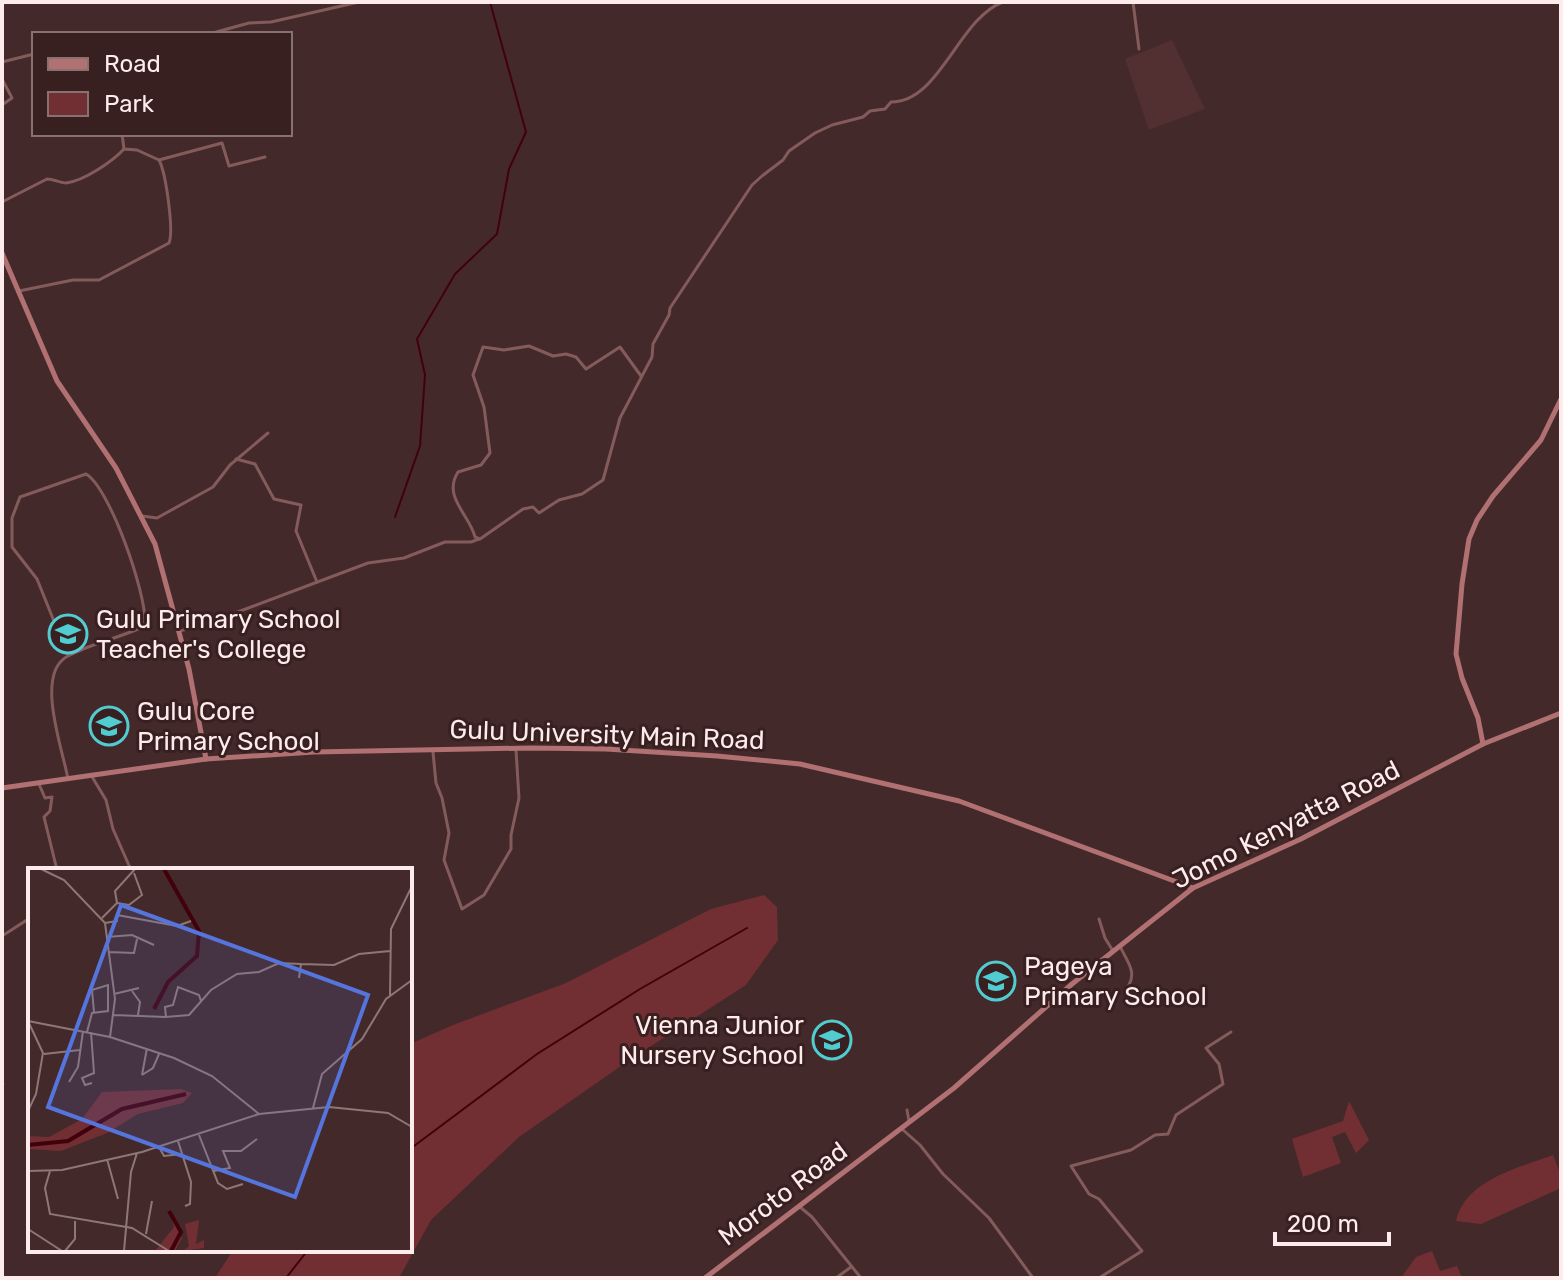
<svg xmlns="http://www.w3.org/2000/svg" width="1563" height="1280" font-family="Rubik,sans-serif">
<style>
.built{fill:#523031}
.green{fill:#712f33}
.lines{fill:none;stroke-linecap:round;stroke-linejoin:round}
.stream{stroke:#42000b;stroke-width:2}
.street{stroke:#845b5b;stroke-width:3}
.secondary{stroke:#b17071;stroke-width:5}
.labels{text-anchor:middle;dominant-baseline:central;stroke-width:6;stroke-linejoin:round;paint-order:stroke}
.poi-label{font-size:26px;fill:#feebeb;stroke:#392020;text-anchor:start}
.street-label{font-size:26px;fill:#feebeb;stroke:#392020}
.inset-river{fill:none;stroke:#42000b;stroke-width:4}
.inset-road{fill:none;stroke:#8e7777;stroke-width:2}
.view{fill:#5575dd;fill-opacity:0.15;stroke:#5575dd;stroke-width:4}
.inset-edge{fill:none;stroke:#feebeb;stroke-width:4}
</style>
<rect width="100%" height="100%" fill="#44292a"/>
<polygon class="built" points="1172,40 1205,109 1149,130 1125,59"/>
<g class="green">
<polygon points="764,895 777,907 778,940 746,985 631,1059 519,1137 431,1220 399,1278 215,1278 233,1250 410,1250 410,1044 453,1025 566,983 711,909"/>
<polygon points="1349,1101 1369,1140 1356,1153 1345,1132 1332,1137 1341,1163 1303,1177 1292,1139 1343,1121"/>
<path d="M 1553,1155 L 1561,1175 L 1561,1188 L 1481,1224 L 1456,1221 C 1465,1180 1518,1168 1553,1155 Z"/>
<polygon points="1432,1251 1440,1271 1457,1266 1462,1278 1401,1278 1416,1257"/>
</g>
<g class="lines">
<g class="stream">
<polyline points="395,517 420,446 425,375 417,339 455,274 497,234 509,169 526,132 490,2"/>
<polyline points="410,1149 537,1054 640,989 747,928"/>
<polyline points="286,1278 308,1250"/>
</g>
<g class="street">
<polyline points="1133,2 1139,49"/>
<polyline points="2,3 12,2"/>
<polyline points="209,34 249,23 271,22 359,2"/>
<polyline points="2,62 34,54"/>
<polyline points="2,79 12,98 2,105"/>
<polyline points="122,134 124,149"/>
<path d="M 2,202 L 47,179 C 54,179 60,183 66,183 C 84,181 113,161 124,149 L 137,150 L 159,160 L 222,143 L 229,166 L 265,157"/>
<path d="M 19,291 L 73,280 L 99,280 L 169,243 C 174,231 166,173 159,160"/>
<path d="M 641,376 L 620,347 L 586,369 L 576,357 L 566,354 L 553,356 L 529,346 L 504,350 L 483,347 L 473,375 L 484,407 L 490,453 L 481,465 L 458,472 C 442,497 470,515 475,537 L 480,539 L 523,509 L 533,507 L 539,513 L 559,500 L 582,494 L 603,480 L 620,418 L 652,357 L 653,344 L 669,315 L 670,308 L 752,185 L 762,176 L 783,160 L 789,151 L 815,133 L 832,125 L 863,117 L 870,111 L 885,109 L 891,102 C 940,102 958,19 1003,2"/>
<polyline points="236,459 255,464 274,499 301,505 296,531 317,582"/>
<polyline points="142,516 157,518 213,487 230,465 268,433"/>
<polyline points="179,631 203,625 368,563 404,558 445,542 471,542 479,539"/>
<polyline points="433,752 436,783 442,798 449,833 444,860 462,909 484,895 511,849 511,835 519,798 516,750"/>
<polyline points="91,775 106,800 113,829 131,870"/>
<path d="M 68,779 C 63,750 34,673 68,656 C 90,644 115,639 138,629 L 145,622 C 146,593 110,488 86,474 L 20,497 L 12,518 L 12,547 L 37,579 L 68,656"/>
<polyline points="39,784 45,798 52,797 50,811 44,817 57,870"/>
<polyline points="1099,919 1105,938 1113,951"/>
<polyline points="2,936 30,918"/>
<path d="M 1120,946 C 1127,962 1139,973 1126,989"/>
<polyline points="2,1084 3,1084"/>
<polyline points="907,1110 909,1121"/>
<polyline points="902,1129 920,1145 943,1174 989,1218 1033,1278"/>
<polyline points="800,1207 812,1217 861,1278"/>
<polyline points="836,1278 851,1267"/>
<polyline points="1099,1278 1142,1251 1099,1199 1089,1194 1071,1166 1131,1150 1155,1135 1168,1134 1176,1115 1223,1084 1219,1064 1206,1048 1231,1032"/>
</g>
<g class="secondary">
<polyline points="2,253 57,381 116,468 155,544 189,669 206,759"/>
<polyline points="1483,744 1478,718 1462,678 1456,654 1462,584 1469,539 1477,520 1493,496 1541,440 1561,399"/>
<polyline points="2,788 206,759 314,752 530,748 606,749 717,756 800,764 959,801 1193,888"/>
<polyline points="705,1278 954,1088 1072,984 1193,888 1301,839 1483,744 1561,713"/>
</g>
</g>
<defs>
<g id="university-ring" transform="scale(2)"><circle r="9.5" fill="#392020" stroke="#51ccd1" stroke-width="1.5"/><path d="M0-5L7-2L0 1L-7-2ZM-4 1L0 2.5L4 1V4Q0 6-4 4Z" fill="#51ccd1"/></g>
<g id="school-ring" transform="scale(2)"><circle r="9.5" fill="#392020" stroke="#51ccd1" stroke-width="1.5"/><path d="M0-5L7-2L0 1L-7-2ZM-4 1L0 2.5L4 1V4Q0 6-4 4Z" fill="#51ccd1"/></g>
</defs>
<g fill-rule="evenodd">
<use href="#university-ring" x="68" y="634"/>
<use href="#school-ring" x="109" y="726"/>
<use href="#school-ring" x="996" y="981"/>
<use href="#school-ring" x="832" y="1040"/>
</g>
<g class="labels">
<g class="poi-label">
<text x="96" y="619">Gulu Primary School<tspan x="96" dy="30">Teacher's College</tspan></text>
<text x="137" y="711">Gulu Core<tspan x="137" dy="30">Primary School</tspan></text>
<text x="1024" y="966">Pageya<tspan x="1024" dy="30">Primary School</tspan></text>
<text x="804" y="1025" text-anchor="end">Vienna Junior<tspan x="804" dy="30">Nursery School</tspan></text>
</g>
<g class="street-label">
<text transform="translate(607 735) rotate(2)">Gulu University Main Road</text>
<text transform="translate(1286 825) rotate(-27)">Jomo Kenyatta Road</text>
<text transform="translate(783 1194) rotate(-37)">Moroto Road</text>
</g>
</g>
<g transform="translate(28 868)">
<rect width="384" height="384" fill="#44292a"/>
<path d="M 153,221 L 164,225 L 155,235 L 110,246 L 79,265 L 33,283 L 0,281 L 0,268 L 21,269 L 54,251 L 74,224 ZM 141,341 L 154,370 L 147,383 L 127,383 L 146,359 ZM 171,352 L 168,376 L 176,372 L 176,380 L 155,383 L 161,378 L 157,356 Z" fill="#712f33"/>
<path class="inset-river" d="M 126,141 L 140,114 L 169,88 L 171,63 L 136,1M 0,277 L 40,273 L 94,241 L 158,226M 141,343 L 153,364 L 143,383"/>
<path class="inset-road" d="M 13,1 L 36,12 L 77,55 L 87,131 L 82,169M 89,35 L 101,37 L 114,27 L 106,5M 74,50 L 89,35 L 87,23 L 107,1M 77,55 L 89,53 L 89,47 L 149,58 L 163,53M 79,69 L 104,67 L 126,77M 80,84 L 106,85 L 109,71M 271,110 L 273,96 L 306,97 L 331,86 L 362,83M 104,123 L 112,134 L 110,147M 86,126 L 111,120M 362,127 L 363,61 L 384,18M 173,133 L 171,127 L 150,119 L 145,137 L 137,139 L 138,149 L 161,147 L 183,122 L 209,106 L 231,104 L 251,95 L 273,96M 85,147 L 138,149M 0,153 L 82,169 L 146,190 L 184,208 L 231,246M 59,164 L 64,145 L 80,143 L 80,117 L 64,122 L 66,144M 63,164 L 66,205 L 54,210 L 57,217 L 64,215M 16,186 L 52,182M 114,207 L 125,200 L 131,186M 114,207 L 119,180M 41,214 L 50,199 L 55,163M 285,240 L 294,206 L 334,171 L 358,131 L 384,112M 0,243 L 8,226 L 15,185 L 0,153M 171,267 L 190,315 L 199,321 L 215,316M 150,273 L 163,314 L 162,336 L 157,338M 131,279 L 136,288 L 154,286M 79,291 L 90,331M 0,303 L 34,302 L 114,284 L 231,246 L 301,239 L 360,245 L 384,259M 22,303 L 17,320 L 22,346 L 104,360 L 141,383M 186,303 L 202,300 L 195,283 L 213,283 L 229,271M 0,361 L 34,383M 118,366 L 124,333M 37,383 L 47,371 L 47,353M 96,383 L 103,304 L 109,285"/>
<path class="view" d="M 93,37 L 340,127 L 267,329 L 20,239 Z"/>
<rect width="384" height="384" class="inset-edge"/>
</g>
<rect width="1563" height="1280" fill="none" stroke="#feebeb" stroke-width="8"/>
<rect x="32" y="32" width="260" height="104" fill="#392020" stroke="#887171" stroke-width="2"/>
<rect x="48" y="58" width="40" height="12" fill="#b17071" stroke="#887171" stroke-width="2"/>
<text x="104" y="72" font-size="24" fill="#feebeb">Road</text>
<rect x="48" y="92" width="40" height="24" fill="#712f33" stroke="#887171" stroke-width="2"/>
<text x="104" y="112" font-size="24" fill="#feebeb">Park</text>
<path d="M1275 1232v12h114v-12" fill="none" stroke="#feebeb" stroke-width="4"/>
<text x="1287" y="1232" font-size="24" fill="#feebeb" stroke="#392020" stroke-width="6" paint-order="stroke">200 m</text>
</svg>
